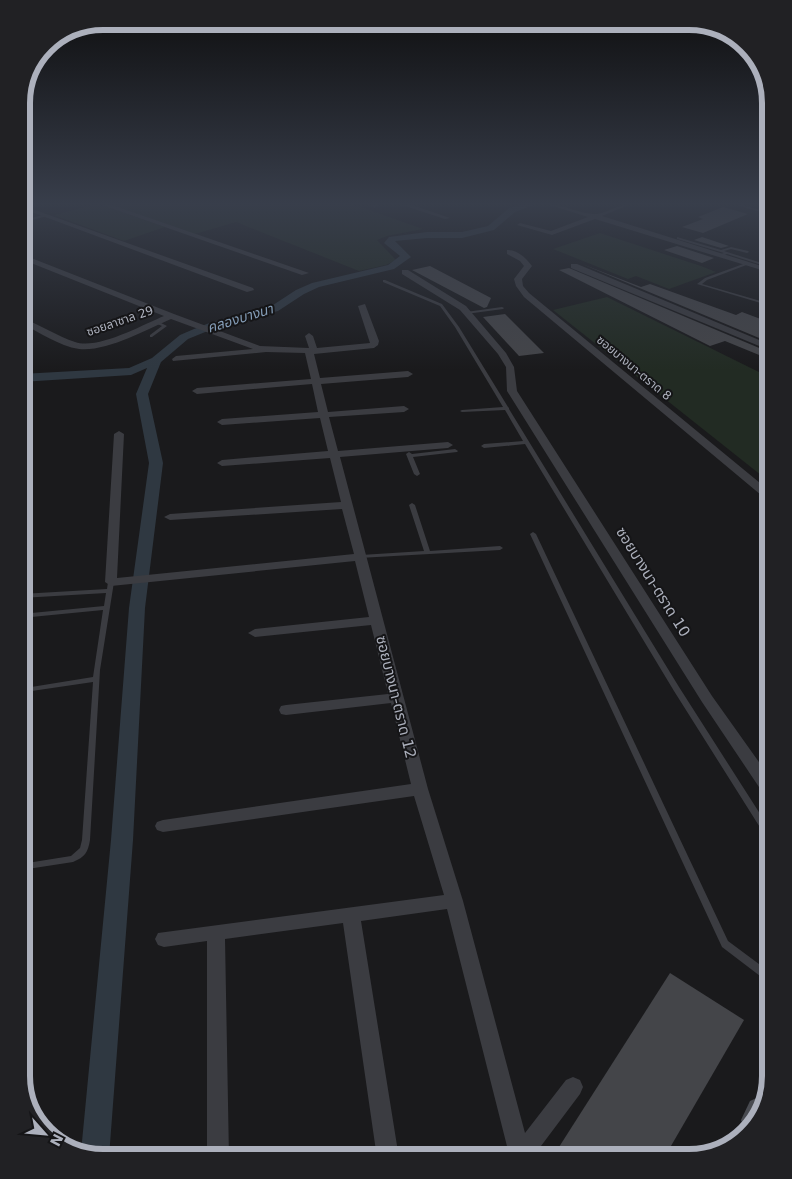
<svg xmlns="http://www.w3.org/2000/svg" width="792" height="1179" font-family="'DejaVu Sans','Noto Sans Thai',sans-serif">
<style>
.green{fill:#222b23}
.lines{fill:none;stroke-linecap:round;stroke-linejoin:round}
.canal{fill:#2f3841;fill-rule:evenodd}
.building{fill:#444549}
.lane{fill:#3b3c41;fill-rule:evenodd}
.street{fill:#3b3c41;fill-rule:evenodd}
.secondary{fill:#494b51;fill-rule:evenodd}
.labels{text-anchor:middle;dominant-baseline:central;stroke-width:4;stroke-linejoin:round;paint-order:stroke}
.far-street-label{font-size:12px;fill:#acb0bc;stroke:#151517}
.far-water-label{font-size:14px;font-style:italic;fill:#849db7;stroke:#151517}
.street-label{font-size:15px;fill:#acb0bc;stroke:#151517}
.rim{fill:none;stroke:#acb0bc;stroke-width:6}
</style>
<rect width="100%" height="100%" fill="#1a1a1c"/>
<g class="green">
<polygon points="93,205 101,205 165,227 124,241 54,215"/>
<polygon points="111,205 355,205 423,229 387,236 377,240 396,260 386,265 359,271 236,222 195,234"/>
<polygon points="600,233 701,266 716,272 669,289 636,276 628,279 553,249"/>
<polygon points="607,297 771,378 771,483 553,310"/>
</g>
<g class="lines">
<polygon class="canal" points="520,205 533,205 515,212 494,230 462,238 427,238 395,241 411,257 394,269 319,287 304,294 278,311 220,326 188,339 161,362 148,394 163,463 145,608 133,840 109,1157 98,1158 81,1152 111,840 129,608 149,463 136,394 147,368 131,375 21,382 21,374 129,368 152,358 180,335 194,329 212,322 270,307 296,290 312,283 388,265 400,256 384,243 389,237 427,232 462,232 488,226 509,208"/>
</g>
<g class="building">
<polygon points="723,207 748,214 703,233 682,227 703,219 698,217"/>
<polygon points="702,237 729,246 721,248 694,240"/>
<polygon points="677,246 714,258 702,263 664,250"/>
<polygon points="582,264 641,287 650,284 736,315 742,312 771,323 771,343"/>
<polygon points="430,266 491,298 487,307 484,308 412,270"/>
<polygon points="569,268 771,353 771,360 725,341 710,346 559,270"/>
<polygon points="505,314 544,353 519,356 483,317"/>
<polygon points="670,973 744,1020 664,1158 552,1158"/>
</g>
<g class="lines">
<g class="lane">
<polygon points="737,205 742,205 771,213 771,215"/>
<polygon points="46,214 47,214 47,216 21,223 21,221"/>
<polygon points="677,237 721,250 731,247 748,251 749,252 747,253 731,249 724,251 771,266 771,268 727,254 721,256 721,254 724,253 677,239"/>
<polygon points="746,263 749,264 707,280 702,284 771,304 771,306 697,284 705,278"/>
<polygon points="383,280 385,280 442,304 459,327 508,407 509,408 509,409 679,687 771,831 771,841 768,840 674,691 525,444 484,448 481,446 484,444 523,441 505,410 462,412 460,411 462,410 503,407 455,327 440,306 383,282"/>
<polygon points="502,307 504,308 503,309 466,314 464,313 466,312"/>
<polygon points="155,321 157,321 167,326 152,337 150,337 150,335 162,326 155,323"/>
<polygon points="455,449 458,451 457,452 413,457 420,474 417,476 414,474 406,454 409,452 412,454"/>
<polygon points="412,503 415,505 430,551 500,546 503,548 500,550 359,558 358,557 359,556 361,555 424,551 409,505"/>
<polygon points="533,532 536,534 728,941 771,973 771,983 768,982 722,947 530,534"/>
<path d="M 111,580 L 114,582 L 100,670 L 90,840 C 88,852 85,857 73,862 L 21,870 L 21,864 L 71,856 L 80,848 L 82,840 L 93,682 L 25,692 L 23,692 L 21,690 L 23,688 L 25,688 L 93,677 L 103,610 L 21,618 L 21,614 L 104,606 L 106,593 L 21,598 L 21,594 L 107,589 L 108,582 Z"/>
</g>
<g class="street">
<polygon points="21,205 253,288 254,290 247,292 21,208"/>
<polygon points="102,205 112,205 309,273 302,275"/>
<polygon points="371,205 379,205 374,208"/>
<polygon points="402,205 412,205 450,218 445,219"/>
<path d="M 550,205 C 565,205 578,213 593,214 C 604,215 616,205 628,205 L 602,216 L 771,269 L 771,273 L 595,219 L 552,235 L 517,225 L 520,223 L 551,231 L 588,217 Z"/>
<path d="M 507,250 C 518,250 526,258 532,266 L 522,279 L 523,286 L 529,293 L 771,492 L 771,501 L 767,500 L 524,297 L 516,286 L 514,279 L 524,266 L 520,261 L 507,254 Z"/>
<path d="M 21,254 L 174,314 L 260,346 L 309,348 L 305,336 L 309,333 L 313,336 L 317,348 L 370,343 L 358,306 L 365,304 L 379,341 L 378,345 L 374,348 L 314,354 L 320,378 L 408,371 L 413,374 L 408,377 L 321,384 L 328,412 L 404,406 L 409,409 L 404,412 L 329,417 L 338,451 L 448,442 L 453,445 L 448,448 L 340,457 L 428,789 L 463,901 L 525,1133 L 566,1080 L 573,1077 L 580,1080 L 583,1087 L 580,1094 L 532,1158 L 510,1158 L 447,909 L 361,921 L 399,1158 L 377,1158 L 343,923 L 225,939 L 229,1158 L 207,1158 L 207,941 L 164,947 L 158,945 L 155,939 L 158,933 L 444,895 L 414,796 L 163,832 L 157,830 L 155,826 L 157,822 L 163,820 L 411,784 L 391,703 L 286,715 L 281,714 L 279,710 L 281,706 L 286,705 L 388,694 L 371,625 L 255,637 L 248,633 L 255,629 L 369,617 L 355,561 L 111,586 L 105,582 L 114,434 L 119,431 L 124,434 L 117,578 L 354,554 L 342,509 L 170,520 L 164,517 L 170,514 L 341,502 L 330,458 L 222,466 L 217,463 L 222,460 L 328,451 L 320,418 L 222,425 L 217,422 L 222,419 L 318,412 L 312,384 L 197,394 L 192,391 L 197,388 L 311,379 L 305,353 L 266,352 L 173,361 L 172,359 L 176,356 L 253,349 L 171,319 C 146,330 106,352 79,349 C 59,346 39,332 21,323 L 21,318 C 40,324 56,336 75,342 C 98,350 142,325 164,316 L 21,259 Z"/>
<polygon points="571,264 577,264 771,345 771,351 571,268"/>
<polygon points="402,270 408,270 466,306 506,353 514,367 517,391 712,696 771,779 771,798 765,796 702,702 507,391 506,367 498,354 460,310 402,274"/>
</g>
<polygon class="secondary" points="761,1096 765,1098 760,1117 746,1131 741,1120 750,1101"/>
</g>
<linearGradient id="sky" x2="0" y2="1"><stop stop-color="#0e0e0f"/><stop offset="0.55" stop-color="#383e4b"/><stop offset="1" stop-color="#383e4b" stop-opacity="0"/></linearGradient>
<rect width="792" height="370" fill="url(#sky)"/>
<g class="labels">
<g class="far-street-label">
<text transform="translate(120 321) rotate(-19)">ซอยลาซาล 29</text>
<text transform="translate(634 368) rotate(40)">ซอยบางนา-ตราด 8</text>
</g>
<g class="far-water-label">
<text transform="translate(240 318) rotate(-17)">คลองบางนา</text>
</g>
<g class="street-label">
<text transform="translate(653 582) rotate(58)">ซอยบางนา-ตราด 10</text>
<text transform="translate(396 697) rotate(76)">ซอยบางนา-ตราด 12</text>
</g>
</g>
<path d="M0 0H792V1179H0ZM103 30H689A73 73 0 0 1 762 103V1076A73 73 0 0 1 689 1149H103A73 73 0 0 1 30 1076V103A73 73 0 0 1 103 30Z" fill="#212124" fill-rule="evenodd"/>
<path class="rim" d="M103 30H689A73 73 0 0 1 762 103V1076A73 73 0 0 1 689 1149H103A73 73 0 0 1 30 1076V103A73 73 0 0 1 103 30Z"/>
<g transform="translate(45 1134) rotate(117)" stroke="#151517" stroke-width="4" paint-order="stroke">
<path d="M0-4L9 19L0 12L-9 19Z" fill="#acb0bc"/>
<text y="-8" font-size="14" font-weight="bold" text-anchor="middle" fill="#acb0bc">N</text>
</g>
</svg>
